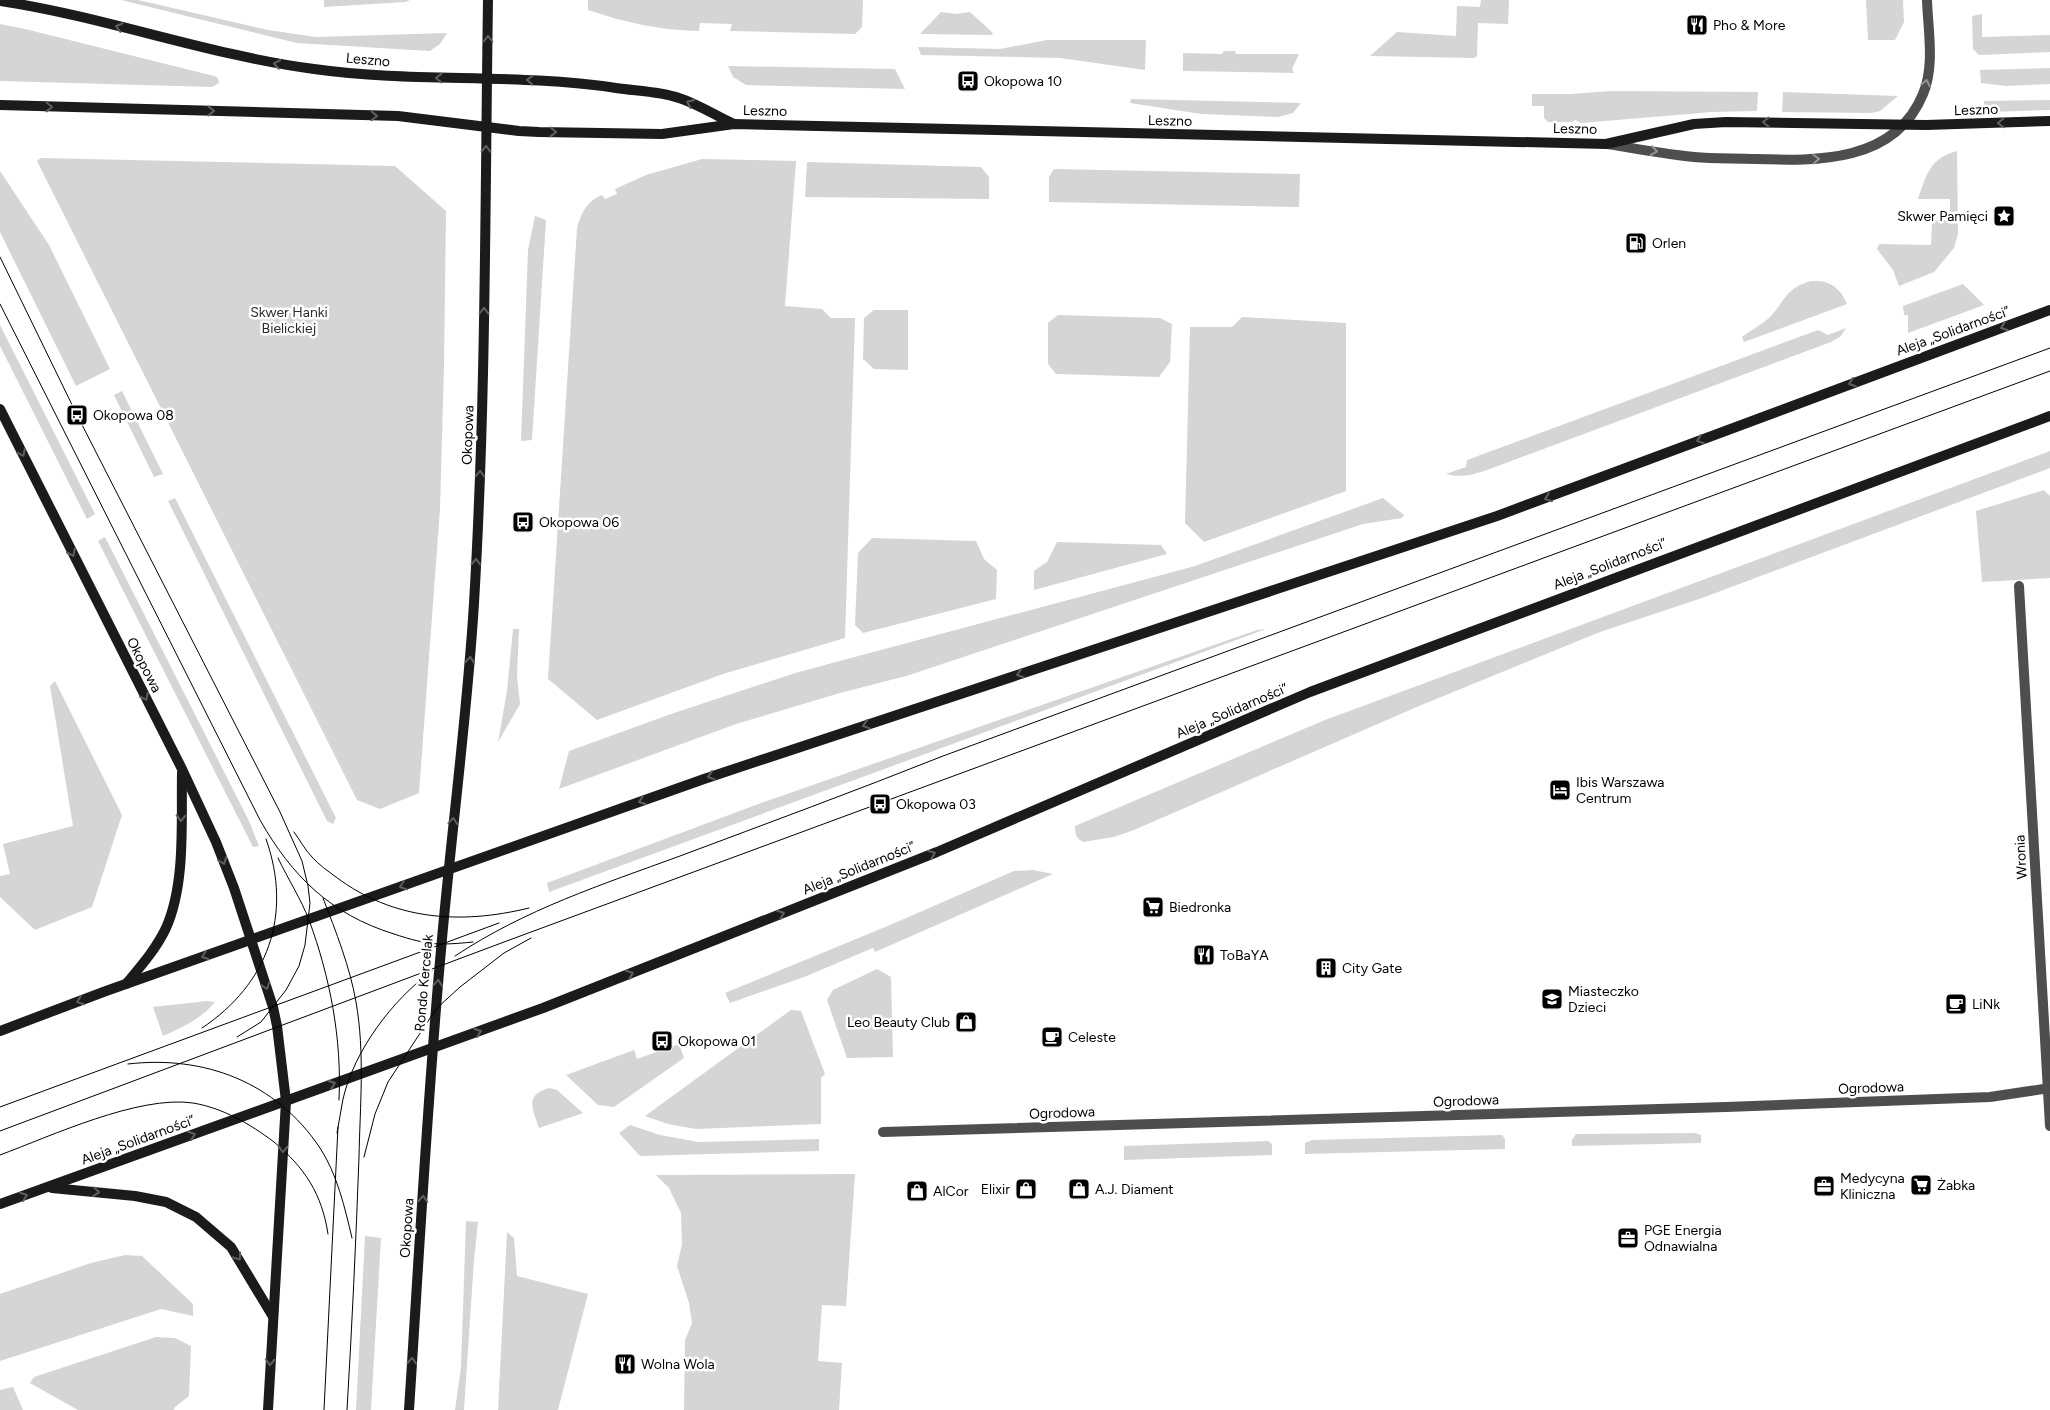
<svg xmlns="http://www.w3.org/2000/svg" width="2050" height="1410" font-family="Figtree,sans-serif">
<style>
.green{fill:#d5d5d5}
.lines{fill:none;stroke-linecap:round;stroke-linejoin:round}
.minor{stroke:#4e4e4e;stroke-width:10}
.secondary{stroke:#1b1b1b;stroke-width:10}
.tram{stroke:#000;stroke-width:1}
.oneway{stroke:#5f5f5f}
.oneway2{stroke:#959595}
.labels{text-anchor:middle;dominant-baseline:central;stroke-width:5;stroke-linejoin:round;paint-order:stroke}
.poi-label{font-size:14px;fill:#000;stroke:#fff;text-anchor:start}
.street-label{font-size:14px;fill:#000;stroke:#fff}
.park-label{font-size:14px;fill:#2c2c2c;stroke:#fff}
</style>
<rect width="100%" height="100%" fill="#fff"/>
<g class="green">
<polygon points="121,0 138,0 268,30 316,37 447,33 440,44 430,51 297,43"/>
<polygon points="324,0 410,0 405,2 324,7"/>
<path d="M 588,0 L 863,0 L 862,27 L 855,34 L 730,31 L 732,24 L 700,23 L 699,31 C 658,30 627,23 588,10 Z"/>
<polygon points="1481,0 1509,0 1508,24 1478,23 1477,56 1474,58 1370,56 1397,32 1456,36 1457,6 1480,7"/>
<polygon points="1866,0 1903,0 1904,22 1895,40 1868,40"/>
<polygon points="941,12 956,14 970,12 993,33 991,35 920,34"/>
<polygon points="1982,14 1982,37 2050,35 2050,52 1979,55 1973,49 1972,16"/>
<polygon points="0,24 25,29 214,76 218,78 219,83 212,87 0,81"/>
<polygon points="1047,40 1146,40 1145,70 1060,58 921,55 918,47 1000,49"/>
<polygon points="1224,51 1235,51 1236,54 1299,54 1292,69 1294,73 1183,71 1183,53 1222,54"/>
<polygon points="728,66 895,69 905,89 746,85 733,77"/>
<polygon points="2050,68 2050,84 2006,86 1981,83 1980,70"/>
<polygon points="1611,91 1758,92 1757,111 1712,112 1593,122 1581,123 1575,120 1572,122 1548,122 1544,118 1544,106 1532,106 1532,94 1570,94"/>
<polygon points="1783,92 1898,96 1880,111 1871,113 1782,112"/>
<polygon points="1131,99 1301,103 1293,113 1278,117 1201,114 1130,103"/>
<polygon points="2050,100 2050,110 1990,112 1985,112 1984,101"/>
<path d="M 1957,151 L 1958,234 L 1954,248 L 1934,272 L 1899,286 L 1893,270 L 1877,249 L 1879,244 L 1931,245 L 1932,221 L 1950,220 L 1950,199 L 1918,199 C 1927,174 1929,159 1957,151 Z"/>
<polygon points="41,158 395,166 446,211 444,367 440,509 419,793 380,809 357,800 37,161"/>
<path d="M 702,159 L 796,161 L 785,306 L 822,309 L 831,318 L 855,318 L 845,638 L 723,674 L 597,720 L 548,679 L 577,228 C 581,213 587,201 602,195 L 605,199 L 617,194 L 615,189 L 646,175 Z"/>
<polygon points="807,162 981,167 989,177 989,199 805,197"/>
<polygon points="1054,169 1300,174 1299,207 1049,202 1049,177"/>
<polygon points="0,171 49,245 110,369 76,386 0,232"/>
<polygon points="535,216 546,220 532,440 521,441 528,250"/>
<path d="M 1812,281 C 1829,280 1840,287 1847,304 L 1744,342 L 1742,337 C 1751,330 1763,324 1771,316 C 1785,300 1788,286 1812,281 Z"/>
<polygon points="1963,284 1984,305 1908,333 1908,315 1904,315 1903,306"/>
<polygon points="874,310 908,310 908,370 874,369 863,359 864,318"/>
<polygon points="1058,315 1160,318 1172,324 1170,362 1159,377 1056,374 1048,364 1048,323"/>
<polygon points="1242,317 1346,323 1346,491 1204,542 1185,523 1190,327 1232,327"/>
<polygon points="0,325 95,514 87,519 0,346"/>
<path d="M 1846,328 L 1841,336 L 1831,342 L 1487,470 C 1472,475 1461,478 1446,474 L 1466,467 L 1467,460 L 1818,330 L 1828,335 Z"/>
<polygon points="122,391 163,474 154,477 114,395"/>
<path d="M 2050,451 L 2050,468 L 1702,598 L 1600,632 L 1419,706 L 1134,830 L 1114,837 L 1083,842 C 1076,838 1075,834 1075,826 L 1325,720 Z"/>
<polygon points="2044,490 2050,496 2050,578 1982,582 1976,511"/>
<polygon points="175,498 336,818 333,824 327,821 168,501"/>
<polygon points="1383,498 1404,515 1402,518 1363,524 906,676 840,693 736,724 559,789 569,751 671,714 795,673 1195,566"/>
<polygon points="105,537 249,821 259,846 253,847 98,541"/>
<polygon points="872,538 976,541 984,559 997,570 996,599 863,633 855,625 858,553"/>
<polygon points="1057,542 1161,545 1167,554 1034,590 1034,571 1047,562"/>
<polygon points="513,629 519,629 517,677 520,704 498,742 507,691"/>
<polygon points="1266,629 549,892 547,883 761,803 1257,630"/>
<polygon points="55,681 122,815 92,907 35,930 0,897 0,876 10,874 3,844 73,826 50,686"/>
<polygon points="1033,870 1053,874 875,952 873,948 804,977 730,1003 725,993 890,925 1014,871"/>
<polygon points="877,969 891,977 893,1057 847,1058 827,1000 833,990"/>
<path d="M 207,1001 L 215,1002 C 201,1019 183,1027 163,1036 L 153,1007 Z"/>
<polygon points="791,1010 801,1011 825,1074 821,1078 821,1124 696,1129 668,1124 645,1116"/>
<polygon points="679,1044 684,1058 614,1107 598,1105 566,1075 634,1050 637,1059"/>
<path d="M 549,1088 L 557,1090 L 583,1113 L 539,1128 C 533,1109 524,1095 549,1088 Z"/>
<polygon points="630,1125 660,1135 699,1142 819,1139 819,1151 640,1156 619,1133"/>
<polygon points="1695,1133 1701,1135 1701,1143 1572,1146 1572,1140 1576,1134"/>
<polygon points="1502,1135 1505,1139 1505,1149 1305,1154 1305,1143 1312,1140"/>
<polygon points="1268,1141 1272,1144 1272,1155 1124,1160 1124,1146"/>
<polygon points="855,1174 846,1306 822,1305 818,1361 842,1363 839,1410 684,1410 685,1340 692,1323 689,1303 677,1266 682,1244 681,1213 669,1188 656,1175"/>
<polygon points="466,1221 478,1222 474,1260 464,1410 455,1410 461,1367"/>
<polygon points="507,1232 514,1238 517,1276 588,1294 558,1410 498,1410"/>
<polygon points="365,1236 381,1238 371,1410 356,1410"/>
<polygon points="125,1255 142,1256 193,1304 193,1316 161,1309 0,1361 0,1294 91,1263"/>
<polygon points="156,1337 175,1338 191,1346 189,1396 175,1407 174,1410 78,1410 30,1383 34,1377"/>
<polygon points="13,1387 23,1410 0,1410 0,1390"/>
</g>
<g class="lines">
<g class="minor">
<path d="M 1608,144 C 1637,149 1665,154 1694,157 C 1714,159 1735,158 1755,159 C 1817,161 1895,163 1923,94 C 1935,66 1928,30 1927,0"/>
<polyline points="2019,586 2050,1126"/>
<polyline points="883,1132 1726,1107 1990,1097 2050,1088"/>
</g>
<g class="secondary">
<path d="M 0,1 C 106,17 208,55 314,69 C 414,83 516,73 616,88 C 636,91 659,91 679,98 C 698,104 716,116 734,124"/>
<polyline points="0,105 398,116 519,131 539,132 662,134 734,124 1606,144 1694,124 1726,122 1926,125 2050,121"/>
<polyline points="0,409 182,769 216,842 234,888 273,1007 277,1026 286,1101 268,1410"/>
<path d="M 126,984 C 141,966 156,949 166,928 C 186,883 181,821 182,773"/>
<polyline points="0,1031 106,991 704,779 1497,516 2050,310"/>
<polyline points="52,1188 135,1196 166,1202 196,1217 231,1247 272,1315"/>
<polyline points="0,1204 543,1008 937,852 1310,692 2050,416"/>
<path d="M 409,1410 C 419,1257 427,1103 441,950 C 451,834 467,719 474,603 C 486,402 485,201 488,0"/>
</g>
<g class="tram">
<polyline points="0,257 77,415 280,812 302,861 308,886 310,903 305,945 299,966 286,990 261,1022 237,1037"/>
<path d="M 0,304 L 260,820 C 292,876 330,914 394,934 C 409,939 426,944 442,944 C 453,944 463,943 473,942"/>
<path d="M 294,832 C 300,840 305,850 312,857 C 319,865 328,871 336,877 C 393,920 460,925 529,908"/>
<path d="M 278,858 C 288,879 301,899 309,920 C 330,977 342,1039 339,1100"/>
<path d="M 323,898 C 336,932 350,967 356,1002 C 365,1053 360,1106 359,1157 C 356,1241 352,1326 347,1410"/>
<path d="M 455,956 C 526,909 601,885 680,856 C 768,823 855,791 943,756 L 2050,348"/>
<path d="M 202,1028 C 268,984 293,915 266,839"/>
<path d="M 128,1064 C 204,1055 276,1082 320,1148 C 337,1174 345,1208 352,1238"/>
<polyline points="0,1107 499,923"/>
<polyline points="0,1131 504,942 2050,371"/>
<path d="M 337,1133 C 339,1122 341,1110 343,1099 C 354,1051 392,1000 432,971"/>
<path d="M 0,1155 C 51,1136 139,1095 193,1103 C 223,1108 250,1124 274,1142 C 305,1168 322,1194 328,1234"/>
<polyline points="364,1157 375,1114 388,1082 436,1009 460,987 504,953 531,938"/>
<polyline points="324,1410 338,1127"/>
</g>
</g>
<defs><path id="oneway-chevron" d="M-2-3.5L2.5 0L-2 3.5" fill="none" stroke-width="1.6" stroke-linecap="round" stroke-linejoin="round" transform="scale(1.25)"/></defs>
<g class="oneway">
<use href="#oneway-chevron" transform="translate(119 27) rotate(-166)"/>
<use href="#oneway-chevron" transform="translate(488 39) rotate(-90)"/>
<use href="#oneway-chevron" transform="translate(277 64) rotate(-170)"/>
<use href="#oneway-chevron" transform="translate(439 78) rotate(-179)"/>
<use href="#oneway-chevron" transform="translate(530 80) rotate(-178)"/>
<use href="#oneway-chevron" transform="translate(690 103) rotate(-155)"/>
<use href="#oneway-chevron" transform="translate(49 107) rotate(1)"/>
<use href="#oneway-chevron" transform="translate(211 111) rotate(1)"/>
<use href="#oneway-chevron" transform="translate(374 116) rotate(2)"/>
<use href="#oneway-chevron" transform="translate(1766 122) rotate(-179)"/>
<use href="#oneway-chevron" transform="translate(2001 123) rotate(178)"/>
<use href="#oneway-chevron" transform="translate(553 132) rotate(1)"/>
<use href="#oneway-chevron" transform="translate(486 149) rotate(-89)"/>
<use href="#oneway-chevron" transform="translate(484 311) rotate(-89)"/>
<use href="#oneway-chevron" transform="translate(2004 327) rotate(160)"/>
<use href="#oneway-chevron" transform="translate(1852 383) rotate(160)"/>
<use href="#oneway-chevron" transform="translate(1700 440) rotate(159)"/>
<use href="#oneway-chevron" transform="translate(22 453) rotate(64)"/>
<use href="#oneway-chevron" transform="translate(480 474) rotate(-88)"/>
<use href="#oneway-chevron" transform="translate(1548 498) rotate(159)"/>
<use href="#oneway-chevron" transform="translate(72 553) rotate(63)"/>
<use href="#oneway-chevron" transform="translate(476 562) rotate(-87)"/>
<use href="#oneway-chevron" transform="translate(470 660) rotate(-85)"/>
<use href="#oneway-chevron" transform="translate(1020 674) rotate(162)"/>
<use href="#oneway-chevron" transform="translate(145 697) rotate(63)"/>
<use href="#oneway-chevron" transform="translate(866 725) rotate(162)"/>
<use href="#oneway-chevron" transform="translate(711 776) rotate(162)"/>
<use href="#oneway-chevron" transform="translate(642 801) rotate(160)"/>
<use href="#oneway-chevron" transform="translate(181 818) rotate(91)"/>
<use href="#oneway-chevron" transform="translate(453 821) rotate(-85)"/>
<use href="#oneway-chevron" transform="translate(932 854) rotate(-22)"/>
<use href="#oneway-chevron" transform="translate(223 861) rotate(69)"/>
<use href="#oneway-chevron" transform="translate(403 886) rotate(161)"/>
<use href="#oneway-chevron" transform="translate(781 914) rotate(-22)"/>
<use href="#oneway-chevron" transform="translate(205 956) rotate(160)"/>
<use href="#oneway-chevron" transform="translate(630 974) rotate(-21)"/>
<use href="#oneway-chevron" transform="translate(438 983) rotate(-85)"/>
<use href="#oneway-chevron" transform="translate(266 986) rotate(72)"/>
<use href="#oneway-chevron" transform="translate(80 1001) rotate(159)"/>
<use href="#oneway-chevron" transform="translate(478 1032) rotate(-20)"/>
<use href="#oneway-chevron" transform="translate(332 1084) rotate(-20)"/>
<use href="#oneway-chevron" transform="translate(192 1135) rotate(-20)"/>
<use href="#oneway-chevron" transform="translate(283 1149) rotate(93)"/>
<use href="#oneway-chevron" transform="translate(96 1192) rotate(6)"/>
<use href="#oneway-chevron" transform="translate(24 1196) rotate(-20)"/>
<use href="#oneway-chevron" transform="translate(423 1199) rotate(-86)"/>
<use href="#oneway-chevron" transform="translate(238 1257) rotate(55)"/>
<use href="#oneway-chevron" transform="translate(412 1361) rotate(-86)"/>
<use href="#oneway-chevron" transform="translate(270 1362) rotate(93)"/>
</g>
<g class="oneway2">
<use href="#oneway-chevron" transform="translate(1926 83) rotate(-77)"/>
<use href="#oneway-chevron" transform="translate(1654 151) rotate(9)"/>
<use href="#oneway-chevron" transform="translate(1816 159) rotate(-3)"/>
</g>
<defs>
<g id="restaurant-square" transform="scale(1.125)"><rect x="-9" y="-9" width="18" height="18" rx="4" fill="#000" stroke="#fff"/><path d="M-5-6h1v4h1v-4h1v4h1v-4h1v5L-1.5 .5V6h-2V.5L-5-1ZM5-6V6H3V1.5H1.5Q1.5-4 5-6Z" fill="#fff"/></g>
<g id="bus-square" transform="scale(1.125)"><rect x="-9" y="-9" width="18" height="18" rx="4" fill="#000" stroke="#fff"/><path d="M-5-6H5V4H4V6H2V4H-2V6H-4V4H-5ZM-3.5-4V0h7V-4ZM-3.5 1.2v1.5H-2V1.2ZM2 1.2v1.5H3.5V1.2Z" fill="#fff"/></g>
<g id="sight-square" transform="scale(1.125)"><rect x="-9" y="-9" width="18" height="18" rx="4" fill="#000" stroke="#fff"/><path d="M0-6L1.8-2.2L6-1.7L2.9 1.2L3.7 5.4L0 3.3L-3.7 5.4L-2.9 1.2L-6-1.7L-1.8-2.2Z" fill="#fff"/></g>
<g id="fuel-square" transform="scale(1.125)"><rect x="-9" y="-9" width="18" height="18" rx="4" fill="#000" stroke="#fff"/><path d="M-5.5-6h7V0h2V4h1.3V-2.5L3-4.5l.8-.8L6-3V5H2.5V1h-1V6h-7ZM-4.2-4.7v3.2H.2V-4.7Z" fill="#fff"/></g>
<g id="hotel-square" transform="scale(1.125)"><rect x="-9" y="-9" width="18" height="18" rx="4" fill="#000" stroke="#fff"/><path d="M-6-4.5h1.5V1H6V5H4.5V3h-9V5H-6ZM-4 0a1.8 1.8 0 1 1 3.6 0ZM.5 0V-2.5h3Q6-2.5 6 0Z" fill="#fff"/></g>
<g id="supermarket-square" transform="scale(1.125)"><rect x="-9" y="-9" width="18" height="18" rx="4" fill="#000" stroke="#fff"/><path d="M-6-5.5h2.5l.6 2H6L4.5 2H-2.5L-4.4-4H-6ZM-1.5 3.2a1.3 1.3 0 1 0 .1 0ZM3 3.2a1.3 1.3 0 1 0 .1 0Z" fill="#fff"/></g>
<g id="building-square" transform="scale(1.125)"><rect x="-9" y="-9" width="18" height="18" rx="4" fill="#000" stroke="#fff"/><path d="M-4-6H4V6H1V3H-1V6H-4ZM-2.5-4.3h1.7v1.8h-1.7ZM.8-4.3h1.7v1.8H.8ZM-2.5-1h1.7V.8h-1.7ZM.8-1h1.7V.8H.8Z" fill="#fff"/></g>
<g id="school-square" transform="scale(1.125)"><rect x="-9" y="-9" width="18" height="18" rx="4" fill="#000" stroke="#fff"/><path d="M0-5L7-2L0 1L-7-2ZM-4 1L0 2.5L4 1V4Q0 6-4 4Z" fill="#fff"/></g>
<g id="cafe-square" transform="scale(1.125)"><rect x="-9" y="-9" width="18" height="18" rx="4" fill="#000" stroke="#fff"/><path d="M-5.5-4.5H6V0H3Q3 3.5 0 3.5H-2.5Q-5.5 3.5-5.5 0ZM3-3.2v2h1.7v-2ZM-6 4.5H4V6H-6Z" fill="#fff"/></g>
<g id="shop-square" transform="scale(1.125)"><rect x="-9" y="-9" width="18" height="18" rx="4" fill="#000" stroke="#fff"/><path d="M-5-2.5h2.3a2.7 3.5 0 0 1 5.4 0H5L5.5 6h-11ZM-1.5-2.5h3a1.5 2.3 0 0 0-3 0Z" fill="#fff"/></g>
<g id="office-square" transform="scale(1.125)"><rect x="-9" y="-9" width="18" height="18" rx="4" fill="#000" stroke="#fff"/><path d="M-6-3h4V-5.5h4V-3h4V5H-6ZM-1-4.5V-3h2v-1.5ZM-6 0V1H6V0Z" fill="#fff"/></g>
</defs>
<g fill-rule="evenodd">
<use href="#restaurant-square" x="1697" y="25"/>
<use href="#bus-square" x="968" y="81"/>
<use href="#sight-square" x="2004" y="216"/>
<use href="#fuel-square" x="1636" y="243"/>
<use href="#bus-square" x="77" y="415"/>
<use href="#bus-square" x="523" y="522"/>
<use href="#hotel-square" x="1560" y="790"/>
<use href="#bus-square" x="880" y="804"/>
<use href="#supermarket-square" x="1153" y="907"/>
<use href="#restaurant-square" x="1204" y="955"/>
<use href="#building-square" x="1326" y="968"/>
<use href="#school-square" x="1552" y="999"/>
<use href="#cafe-square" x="1956" y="1004"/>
<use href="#shop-square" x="966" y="1022"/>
<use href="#cafe-square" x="1052" y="1037"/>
<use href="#bus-square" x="662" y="1041"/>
<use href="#supermarket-square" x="1921" y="1185"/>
<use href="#office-square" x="1824" y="1186"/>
<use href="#shop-square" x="1026" y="1189"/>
<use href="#shop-square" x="1079" y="1189"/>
<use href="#shop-square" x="917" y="1191"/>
<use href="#office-square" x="1628" y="1238"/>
<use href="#restaurant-square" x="625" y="1364"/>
</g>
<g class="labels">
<g class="poi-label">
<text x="1713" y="25">Pho &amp; More</text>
<text x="984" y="81">Okopowa 10</text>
<text x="1988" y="216" text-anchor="end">Skwer Pamięci</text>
<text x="1652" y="243">Orlen</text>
<text x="93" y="415">Okopowa 08</text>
<text x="539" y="522">Okopowa 06</text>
<text x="1576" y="782">Ibis Warszawa<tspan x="1576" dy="16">Centrum</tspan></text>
<text x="896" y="804">Okopowa 03</text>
<text x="1169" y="907">Biedronka</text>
<text x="1220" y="955">ToBaYA</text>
<text x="1342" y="968">City Gate</text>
<text x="1568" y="991">Miasteczko<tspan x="1568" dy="16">Dzieci</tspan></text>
<text x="1972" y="1004">LiNk</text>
<text x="950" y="1022" text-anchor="end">Leo Beauty Club</text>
<text x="1068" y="1037">Celeste</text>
<text x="678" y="1041">Okopowa 01</text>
<text x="1840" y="1178">Medycyna<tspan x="1840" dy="16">Kliniczna</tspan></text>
<text x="1937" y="1185">Żabka</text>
<text x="1010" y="1189" text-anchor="end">Elixir</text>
<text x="1095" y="1189">A.J. Diament</text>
<text x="933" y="1191">AlCor</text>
<text x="1644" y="1230">PGE Energia<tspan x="1644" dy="16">Odnawialna</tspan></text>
<text x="641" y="1364">Wolna Wola</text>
</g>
<g class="street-label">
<text transform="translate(368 60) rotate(5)">Leszno</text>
<text transform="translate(1976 110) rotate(-2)">Leszno</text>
<text transform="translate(765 111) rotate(1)">Leszno</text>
<text transform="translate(1170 121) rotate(1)">Leszno</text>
<text transform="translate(1575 129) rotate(1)">Leszno</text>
<text transform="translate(1953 331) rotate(-20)">Aleja „Solidarności”</text>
<text transform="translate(468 435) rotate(-88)">Okopowa</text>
<text transform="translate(1610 564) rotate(-21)">Aleja „Solidarności”</text>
<text transform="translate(144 665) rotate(63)">Okopowa</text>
<text transform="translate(1232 711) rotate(-23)">Aleja „Solidarności”</text>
<text transform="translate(2021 857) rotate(-93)">Wronia</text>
<text transform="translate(859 868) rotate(-22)">Aleja „Solidarności”</text>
<text transform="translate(424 983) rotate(-85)">Rondo Kercelak</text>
<text transform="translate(1871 1088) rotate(-2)">Ogrodowa</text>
<text transform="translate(1466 1101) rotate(-2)">Ogrodowa</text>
<text transform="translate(1062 1113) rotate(-2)">Ogrodowa</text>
<text transform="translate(138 1140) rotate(-20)">Aleja „Solidarności”</text>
<text transform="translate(407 1228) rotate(-86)">Okopowa</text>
</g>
<g class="park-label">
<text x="289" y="312">Skwer Hanki<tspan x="289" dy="16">Bielickiej</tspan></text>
</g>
</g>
</svg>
